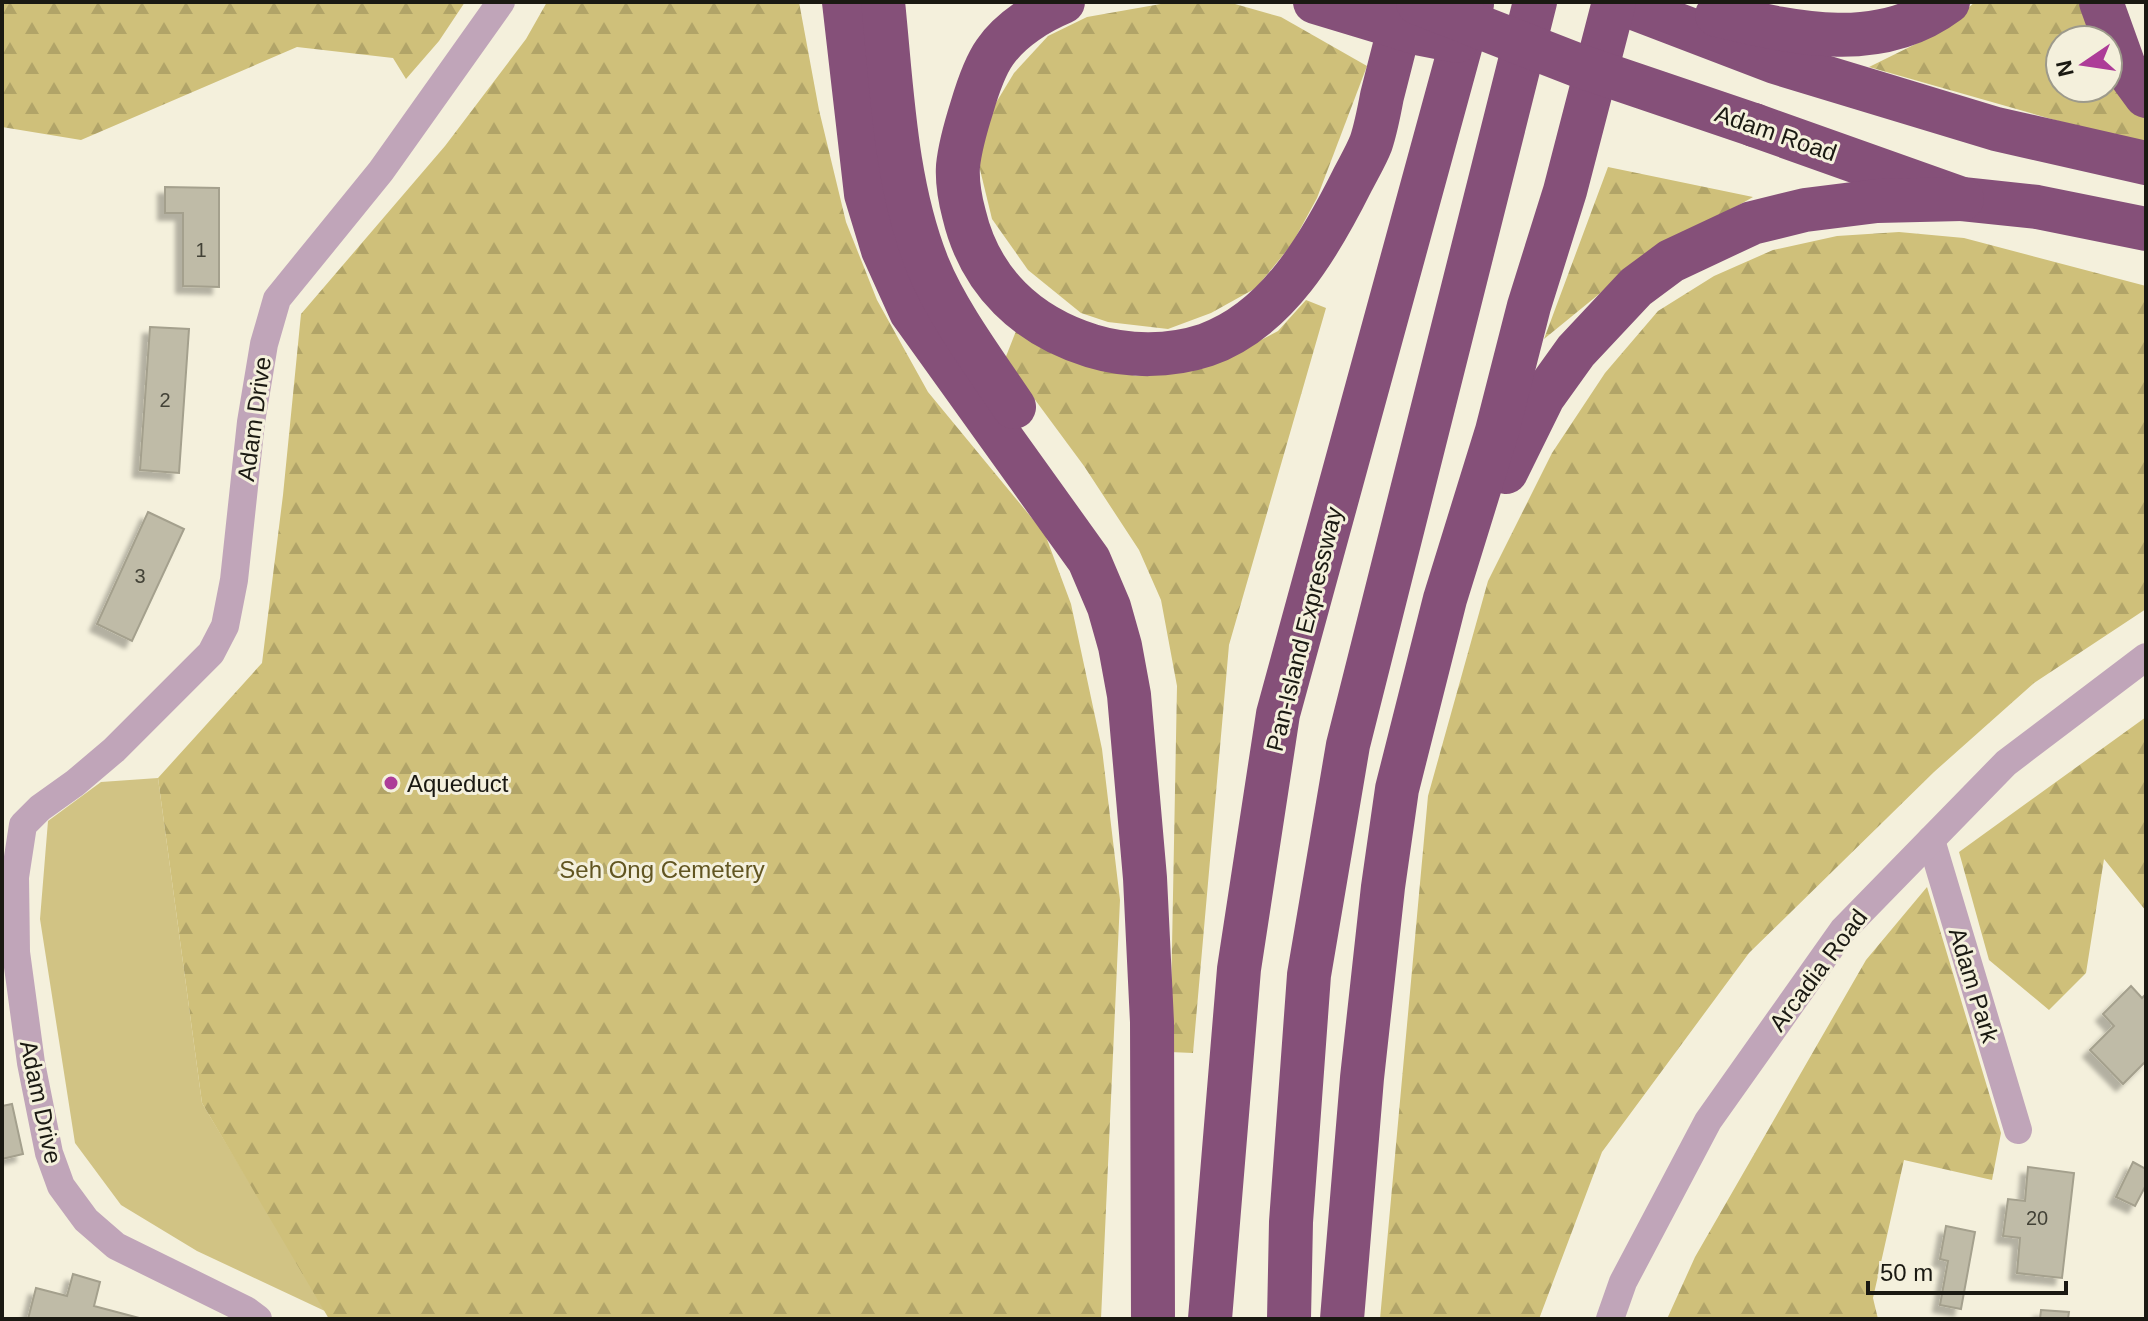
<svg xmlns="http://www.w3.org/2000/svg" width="2148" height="1321" font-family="Arial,sans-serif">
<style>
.grass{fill:#d1c384}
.forest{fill:url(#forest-firs)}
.building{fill:#bfbba7;stroke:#a4a08d;stroke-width:2;filter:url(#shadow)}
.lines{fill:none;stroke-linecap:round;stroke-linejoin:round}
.street{stroke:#c0a5b9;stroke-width:28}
.highway{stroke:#855079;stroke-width:44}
.highway-bridge{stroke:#855079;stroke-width:44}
.poi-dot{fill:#ad3c98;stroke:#f4f0dc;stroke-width:3}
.labels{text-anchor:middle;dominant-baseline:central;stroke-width:6;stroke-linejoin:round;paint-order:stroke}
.number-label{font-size:20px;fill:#434237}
.street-label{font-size:24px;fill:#1a1912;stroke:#f4f0dc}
.poi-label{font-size:24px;fill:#1a1912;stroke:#f4f0dc;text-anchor:start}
.park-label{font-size:24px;fill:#615521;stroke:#f4f0dc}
</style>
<defs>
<pattern id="forest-firs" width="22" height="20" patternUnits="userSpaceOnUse" patternTransform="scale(2)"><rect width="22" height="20" fill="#cfc07a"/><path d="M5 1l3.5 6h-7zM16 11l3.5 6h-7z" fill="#b1a468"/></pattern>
<filter id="shadow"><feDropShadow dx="-7" dy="7" stdDeviation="2" flood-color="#0004"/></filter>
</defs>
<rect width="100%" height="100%" fill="#f4f0dc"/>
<polygon class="grass" points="158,778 202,1103 327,1312 197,1251 121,1205 75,1143 40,919 48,821 101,782"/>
<g class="forest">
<polygon points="2,2 465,2 439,41 406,79 393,58 297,47 81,140 2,127"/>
<polygon points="547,2 799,2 819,110 846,222 877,300 928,392 1045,534 1071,604 1102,749 1120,900 1101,1319 329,1319 202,1103 158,778 262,663 283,495 301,314 445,146 526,39"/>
<polygon points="1172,2 1228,2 1281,17 1367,66 1317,198 1292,244 1256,288 1211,313 1168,329 1108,322 1081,313 1028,270 992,219 976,153 994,106 1014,73 1048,36 1087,17"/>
<polygon points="1975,2 2085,2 2099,40 2060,40 2060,88 2108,88 2108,64 2146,119 2146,146 1869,67 1940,32"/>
<polygon points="1608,167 1753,197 1636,264 1544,339"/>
<polygon points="1899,232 1964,238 2146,286 2146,609 2034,683 1934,772 1749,953 1602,1152 1539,1319 1380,1319 1428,796 1488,581 1552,453 1605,373 1658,311 1714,276 1773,250 1837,236"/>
<polygon points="1306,300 1326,308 1229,645 1193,1053 1170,1052 1177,686 1161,600 1139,550 1084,466 1005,359 1016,331 1066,357 1136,376 1213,365 1278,331"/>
<polygon points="2146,717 2146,911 2104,859 2086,973 2049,1010 1989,960 1959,852"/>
<polygon points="1927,887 2001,1133 1992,1180 1904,1160 1873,1298 1878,1319 1667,1319 1695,1257 1866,960"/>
</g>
<g class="building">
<polygon points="165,187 219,188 219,287 183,286 183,213 165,213"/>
<polygon points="150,327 189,329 179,473 140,470"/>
<polygon points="148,512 184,529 132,641 97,624"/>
<polygon points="2131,986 2142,998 2146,994 2146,1061 2123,1084 2090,1050 2114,1026 2103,1014"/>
<polygon points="12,1104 23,1154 2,1159 2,1106"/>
<polygon points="2133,1162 2146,1169 2146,1185 2135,1206 2116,1197"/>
<polygon points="2028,1167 2074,1173 2062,1278 2017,1273 2020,1238 2003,1236 2008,1199 2025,1201"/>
<polygon points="1946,1226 1975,1232 1961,1309 1940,1305 1948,1261 1940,1259"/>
<polygon points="73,1274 100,1282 94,1306 143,1319 28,1319 36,1288 67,1296"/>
<polygon points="2041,1310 2069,1312 2068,1319 2040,1319"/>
</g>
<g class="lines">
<g class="street">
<polyline points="1931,840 2018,1130"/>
<polyline points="258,1319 246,1310 116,1246 86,1220 61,1186 49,1153 31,1063 16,952 15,877 23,825 40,808 75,783 114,750 211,653 225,626 234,580 251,422 264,344 277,299 381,171 501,2"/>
<polyline points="1610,1319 1623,1282 1708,1121 1843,930 2006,763 2146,657"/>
</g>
<g class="highway">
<polyline points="844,2 866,194 883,250 911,312 1089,560 1109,607 1120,646 1129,695 1145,878 1152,1022 1153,1319"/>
<path d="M 883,2 C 892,89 895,184 928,266 C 947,313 986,365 1014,407"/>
<path d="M 1063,2 C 1039,12 1011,29 995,52 C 985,66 977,90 972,107 C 966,126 960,146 958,166 C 957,182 960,199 964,214 C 980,282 1027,326 1092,346 C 1128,357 1170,357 1206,345 C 1277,320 1320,245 1352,181 C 1358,169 1366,156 1371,143 C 1376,128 1379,112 1382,96 C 1390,65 1398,33 1406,2"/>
<polyline points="1618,2 1775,62 1996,129 2146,163"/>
<polyline points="2101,2 2124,66 2146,96"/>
<path d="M 1717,15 C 1794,33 1879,54 1948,2"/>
<polyline points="1754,125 1962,199 2037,207 2146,229"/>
<polyline points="1506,472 1543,397 1576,351 1636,287 1671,261 1752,223 1805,210 1877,201 1962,199"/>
<polyline points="1210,1319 1239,969 1278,714 1472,4"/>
<polyline points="1289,1319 1291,1222 1309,975 1348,745 1535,2"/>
<polyline points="1342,1319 1362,1078 1383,887 1397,789 1445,599 1497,431 1529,306 1565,191 1614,2"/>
</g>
<g class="highway-bridge">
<polyline points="1315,2 1421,34 1457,41"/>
<polyline points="1418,3 1577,65 1754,125"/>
</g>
</g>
<circle class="poi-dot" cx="391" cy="783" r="8"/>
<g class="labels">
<g class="number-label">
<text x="201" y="250">1</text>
<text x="165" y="400">2</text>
<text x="140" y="576">3</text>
<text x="2037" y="1218">20</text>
</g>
<g class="street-label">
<text transform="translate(1776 133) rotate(19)">Adam Road</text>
<text transform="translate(254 419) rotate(-82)">Adam Drive</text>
<text transform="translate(1304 629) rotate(-76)">Pan-Island Expressway</text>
<text transform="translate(1818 970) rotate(-53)">Arcadia Road</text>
<text transform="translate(1974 985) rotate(73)">Adam Park</text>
<text transform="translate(41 1102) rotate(78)">Adam Drive</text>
</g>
<g class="poi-label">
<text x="407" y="783">Aqueduct</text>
</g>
<g class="park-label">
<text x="662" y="869">Seh Ong Cemetery</text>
</g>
</g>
<rect width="2148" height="1321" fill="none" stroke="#1a1912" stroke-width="8"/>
<g transform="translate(2084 64) rotate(257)"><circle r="38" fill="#f4f0dc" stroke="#9d9a8b" stroke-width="2"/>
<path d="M0-6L14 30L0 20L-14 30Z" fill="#ad3c98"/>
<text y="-12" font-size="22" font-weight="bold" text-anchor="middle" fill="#1a1912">N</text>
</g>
<path d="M1868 1281v12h198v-12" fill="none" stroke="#1a1912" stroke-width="4"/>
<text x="1880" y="1281" font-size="24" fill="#1a1912" stroke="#f4f0dc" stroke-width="6" paint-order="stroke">50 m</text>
</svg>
